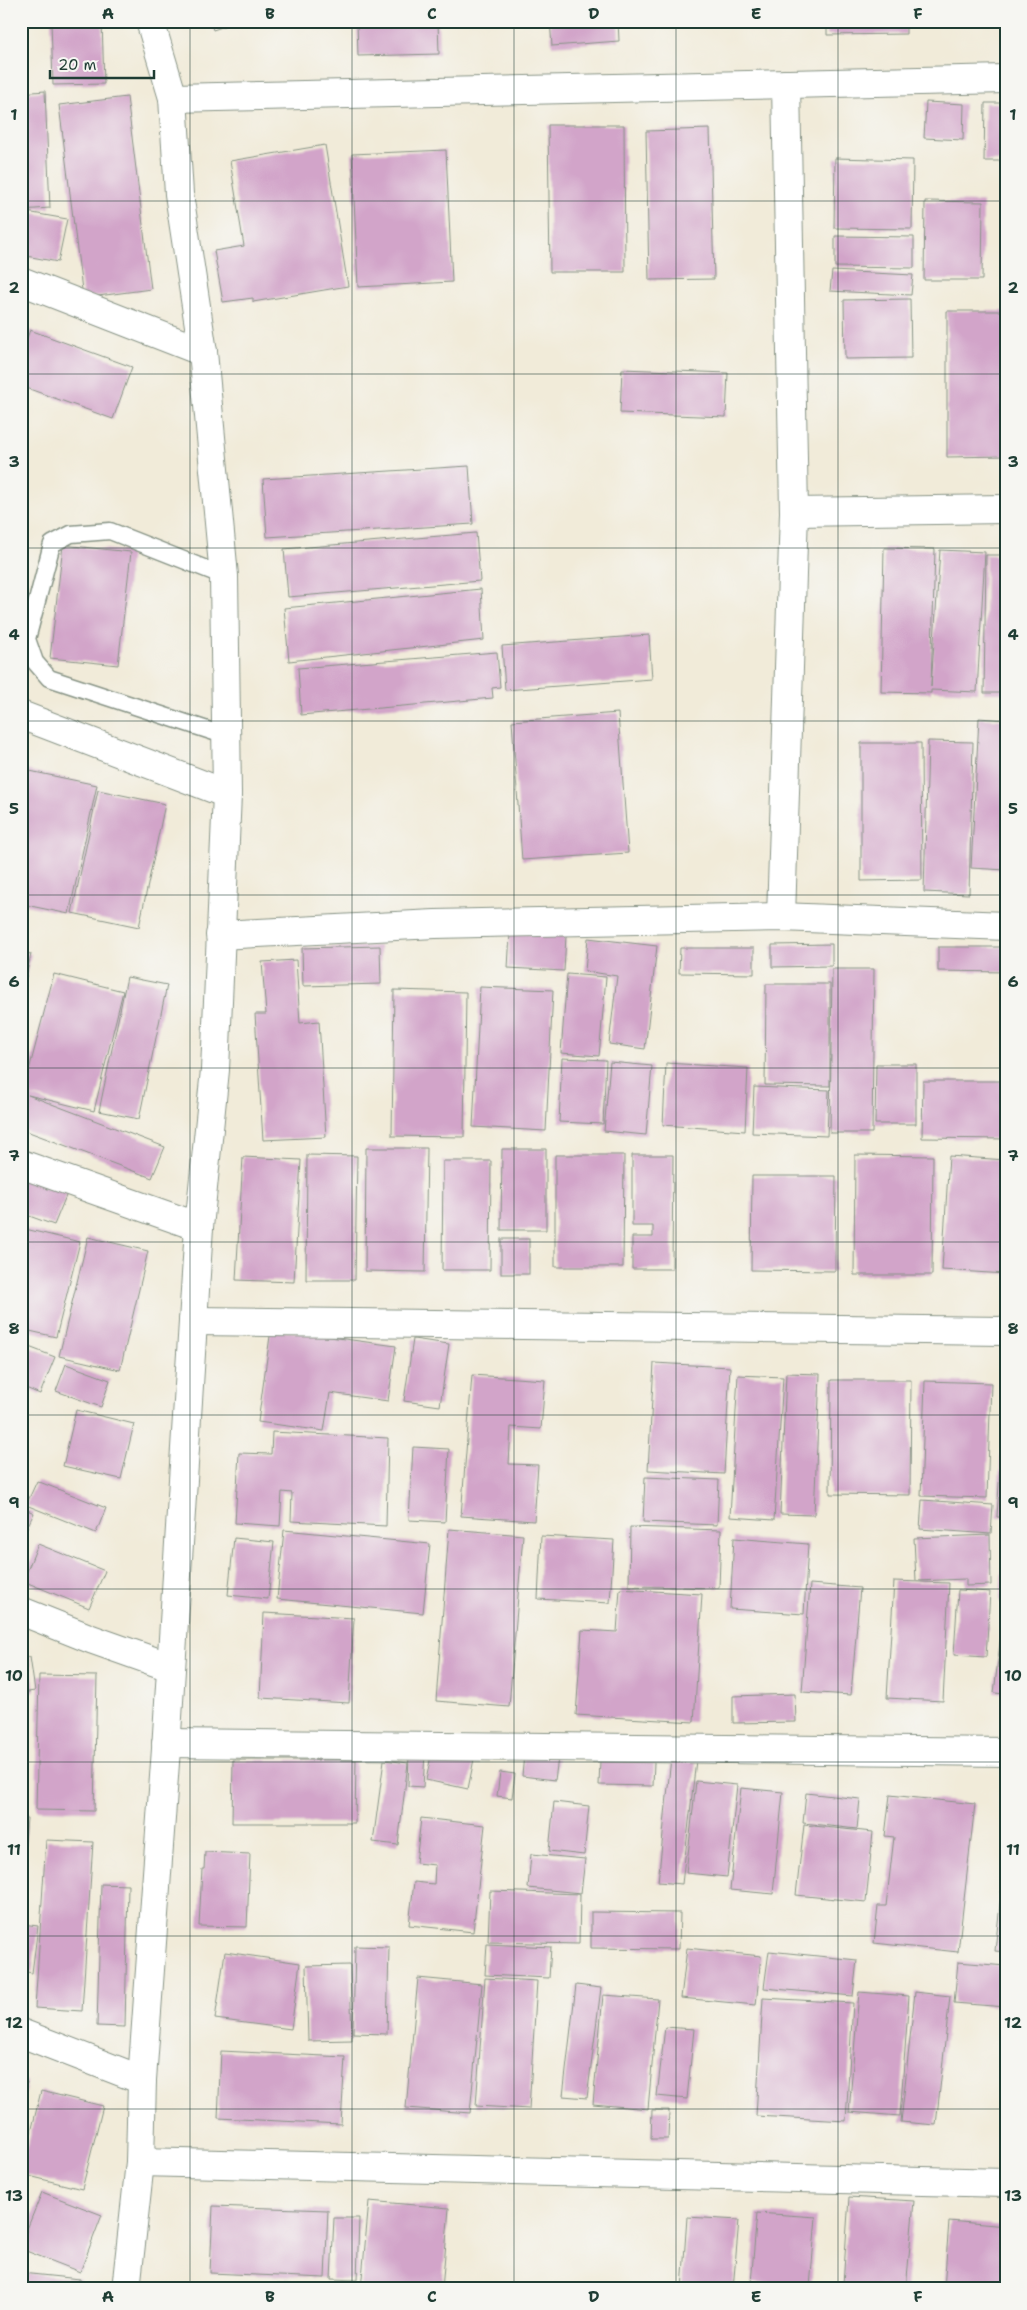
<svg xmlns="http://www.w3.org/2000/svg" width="1027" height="2310" font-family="'Shantell Sans',sans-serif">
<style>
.building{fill:#d2a4c9}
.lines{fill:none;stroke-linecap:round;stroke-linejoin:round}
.lane-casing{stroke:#889486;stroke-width:19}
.street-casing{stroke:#889486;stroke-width:30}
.secondary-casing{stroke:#889486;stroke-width:30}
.lane{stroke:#fff;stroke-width:16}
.street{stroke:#fff;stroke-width:28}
.secondary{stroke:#fff;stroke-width:28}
.grid{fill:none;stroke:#1f3d34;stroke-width:1;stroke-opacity:0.55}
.neatline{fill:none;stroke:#1f3d34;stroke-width:2}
.grid-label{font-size:16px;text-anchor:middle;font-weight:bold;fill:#1f3d34}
</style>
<rect width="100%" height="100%" fill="#f6f6f2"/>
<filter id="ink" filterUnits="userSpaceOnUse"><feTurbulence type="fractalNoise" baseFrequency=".02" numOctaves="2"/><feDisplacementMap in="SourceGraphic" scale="10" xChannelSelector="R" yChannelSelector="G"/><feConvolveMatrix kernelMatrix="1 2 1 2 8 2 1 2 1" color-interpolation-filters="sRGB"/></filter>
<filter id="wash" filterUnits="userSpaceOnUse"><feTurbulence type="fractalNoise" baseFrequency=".0096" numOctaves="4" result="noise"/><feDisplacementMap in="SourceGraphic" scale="20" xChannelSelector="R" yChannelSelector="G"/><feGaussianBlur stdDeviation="1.12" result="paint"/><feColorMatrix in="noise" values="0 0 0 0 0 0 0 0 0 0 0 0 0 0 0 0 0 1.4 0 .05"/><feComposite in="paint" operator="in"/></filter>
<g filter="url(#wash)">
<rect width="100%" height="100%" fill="#f1ebd9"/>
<g id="blocks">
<g class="building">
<polygon points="51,21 102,21 104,84 53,85"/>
<polygon points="210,21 237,21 237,22 213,30"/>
<polygon points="357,21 438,21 439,54 358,56"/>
<polygon points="550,21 618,21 619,41 552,46"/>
<polygon points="827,21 906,21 906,34 827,35"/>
<polygon points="921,21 986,21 986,23 921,26"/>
<polygon points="45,91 50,208 21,210 21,93"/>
<polygon points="127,97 151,289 83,298 59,105"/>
<polygon points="926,102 964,104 963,140 924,138"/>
<polygon points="985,103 1006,103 1006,161 984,161"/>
<polygon points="548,125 624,125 625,272 550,272"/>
<polygon points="710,129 714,279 649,280 646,131"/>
<polygon points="325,145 348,286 253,302 253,298 223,302 214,251 244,246 230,161"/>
<polygon points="446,150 452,282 358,287 352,154"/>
<polygon points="835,158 913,160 912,229 834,228"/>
<polygon points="925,201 983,202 982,280 924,280"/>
<polygon points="21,211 67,219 58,262 21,255"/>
<polygon points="835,236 914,237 914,268 835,267"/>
<polygon points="832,271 913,275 911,295 830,291"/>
<polygon points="910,299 911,358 845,359 844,300"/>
<polygon points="947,311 1006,311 1006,456 947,457"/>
<polygon points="30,330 132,367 113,419 21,386 21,353"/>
<polygon points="622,369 728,373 726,417 620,413"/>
<polygon points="469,466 473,524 267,537 263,479"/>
<polygon points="476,533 480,581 288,597 284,549"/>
<polygon points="63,545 131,552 118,665 50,658"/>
<polygon points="884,548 935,549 931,687 940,550 985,552 977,692 931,690 931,693 881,692"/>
<polygon points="986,555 1006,555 1006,693 984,693"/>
<polygon points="481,589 484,640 289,661 284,608"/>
<polygon points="649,635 652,679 505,690 502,646"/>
<polygon points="497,652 500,687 492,688 493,698 301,715 298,668"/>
<polygon points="618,713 628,853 522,860 512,721"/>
<polygon points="979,718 1006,720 1006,870 971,868"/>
<polygon points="928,741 973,742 969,894 924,892"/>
<polygon points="861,743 921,743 922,880 861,881"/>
<polygon points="25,770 97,785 69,914 21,904 21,788"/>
<polygon points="98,790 165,804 139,927 72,913"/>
<polygon points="510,933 566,936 564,971 508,968"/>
<polygon points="588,938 657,946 645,1049 609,1044 617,976 585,971"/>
<polygon points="832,944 832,966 772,967 772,945"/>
<polygon points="380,946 381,984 303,986 302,948"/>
<polygon points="938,947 1006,947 1006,972 938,971"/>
<polygon points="680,948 754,948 754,974 679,973"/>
<polygon points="21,952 31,954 22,995 21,995"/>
<polygon points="296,960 300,1023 319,1021 326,1137 263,1140 255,1014 266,1014 262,962"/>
<polygon points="832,969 874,969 872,1133 830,1133"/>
<polygon points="54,974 123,991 94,1111 28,1095 165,1147 152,1178 21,1129 21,1101"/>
<polygon points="567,974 606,977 599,1056 561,1053"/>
<polygon points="127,977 167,985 139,1119 99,1111"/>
<polygon points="766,984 830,984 830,1086 765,1085"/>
<polygon points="480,987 553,990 546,1131 473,1127"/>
<polygon points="394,990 466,992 464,1137 392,1136"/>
<polygon points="562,1058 606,1060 603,1124 559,1122"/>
<polygon points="610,1062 652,1066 646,1135 604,1131"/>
<polygon points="666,1063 748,1068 745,1131 663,1125"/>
<polygon points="876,1064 916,1064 916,1124 875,1124"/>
<polygon points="923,1081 1006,1081 1006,1139 922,1138"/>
<polygon points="754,1087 829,1090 827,1136 752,1133"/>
<polygon points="366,1148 427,1148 425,1272 365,1271"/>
<polygon points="502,1149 546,1149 546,1230 501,1230"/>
<polygon points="307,1155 357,1156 355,1280 306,1280"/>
<polygon points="555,1155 624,1155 623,1267 555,1267"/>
<polygon points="632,1155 673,1155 672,1269 632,1269 632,1237 653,1237 653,1226 632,1226"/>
<polygon points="855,1155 933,1156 932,1275 854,1275"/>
<polygon points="949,1156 1006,1160 1006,1274 942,1270"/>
<polygon points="243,1157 301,1160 294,1282 236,1280"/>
<polygon points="443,1161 491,1161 490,1270 442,1270"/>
<polygon points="21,1173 68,1191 54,1225 21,1213"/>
<polygon points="752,1176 836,1176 835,1271 751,1270"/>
<polygon points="21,1228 80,1242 56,1337 21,1329"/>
<polygon points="88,1237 148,1251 120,1370 59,1356"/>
<rect x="501" y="1239" width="28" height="35"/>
<polygon points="271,1329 396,1346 388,1401 330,1393 324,1431 258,1422"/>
<polygon points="413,1339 449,1344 440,1406 404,1401"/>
<polygon points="21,1344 55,1357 40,1394 21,1386"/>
<polygon points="654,1363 730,1367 724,1474 648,1470"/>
<polygon points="66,1364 110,1380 101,1407 56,1391"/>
<polygon points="786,1373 820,1374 814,1515 780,1514"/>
<polygon points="472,1375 545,1380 541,1429 511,1427 509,1464 538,1465 534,1521 461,1516"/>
<polygon points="738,1375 783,1377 774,1520 730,1517"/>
<polygon points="831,1380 911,1380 910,1495 830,1494"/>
<polygon points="925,1381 991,1383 987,1498 921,1496"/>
<polygon points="1004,1405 1006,1405 1006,1517 997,1517"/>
<polygon points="76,1410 134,1424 121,1479 63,1466"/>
<polygon points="272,1432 388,1438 386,1526 291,1521 292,1493 282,1492 280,1526 235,1523 239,1453 271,1454"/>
<polygon points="413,1447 449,1449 445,1522 409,1520"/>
<polygon points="645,1477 719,1480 717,1525 643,1522"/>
<polygon points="37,1481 106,1508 96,1533 26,1505"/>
<polygon points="922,1500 993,1505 991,1534 920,1529"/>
<polygon points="21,1507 34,1513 21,1540"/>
<polygon points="630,1527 721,1530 719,1588 629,1586"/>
<polygon points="449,1529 523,1535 509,1707 436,1701"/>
<polygon points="284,1530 430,1544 423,1613 277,1599"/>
<polygon points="990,1535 991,1585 966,1586 966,1579 916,1581 914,1538"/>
<polygon points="541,1536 614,1540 610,1603 538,1599"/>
<polygon points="234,1538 274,1542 268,1599 228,1595"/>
<polygon points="734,1538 808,1544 804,1614 730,1609"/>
<polygon points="1004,1538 1006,1538 1006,1601 1000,1601"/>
<polygon points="38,1544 105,1571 89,1608 23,1581"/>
<polygon points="894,1581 949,1583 943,1701 887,1698"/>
<polygon points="810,1584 860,1588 851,1695 802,1692"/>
<polygon points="620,1589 702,1594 694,1722 576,1715 582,1630 617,1632"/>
<polygon points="958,1590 990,1592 986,1657 954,1655"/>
<polygon points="1004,1609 1006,1609 1006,1694 994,1693"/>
<polygon points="264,1613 354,1618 349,1703 260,1698"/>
<polygon points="30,1657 35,1691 21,1693 21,1658"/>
<polygon points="39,1675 97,1676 94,1811 36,1810"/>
<polygon points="795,1694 796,1722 733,1723 733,1696"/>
<polygon points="432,1751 474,1759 468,1789 426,1780"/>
<polygon points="409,1752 425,1753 423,1787 408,1786"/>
<polygon points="524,1754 558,1758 555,1780 522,1776"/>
<polygon points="671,1758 696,1760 682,1884 658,1882"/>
<polygon points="233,1760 356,1760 355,1823 232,1823"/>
<polygon points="384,1760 408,1763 398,1845 373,1842"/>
<polygon points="600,1761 654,1762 653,1786 599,1785"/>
<polygon points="500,1772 515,1774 512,1798 497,1796"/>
<polygon points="696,1781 737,1785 727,1877 686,1873"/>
<polygon points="741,1788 783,1792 773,1894 730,1890"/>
<polygon points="806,1793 860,1799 857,1829 803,1823"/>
<polygon points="890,1795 975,1804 958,1952 874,1943 878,1906 886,1906 894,1837 885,1836"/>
<polygon points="554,1802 589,1806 584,1855 549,1851"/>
<polygon points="21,1818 27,1818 23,1864 21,1864"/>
<polygon points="421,1818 485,1825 473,1932 409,1925 414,1882 434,1884 435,1865 416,1863"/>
<polygon points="804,1825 873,1832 866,1902 796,1895"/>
<polygon points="46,1840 93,1842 82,2011 35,2008"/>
<polygon points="205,1852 250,1854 247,1927 199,1926 202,1869 204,1869"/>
<polygon points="531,1854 585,1859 581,1893 528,1888"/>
<polygon points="1003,1876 1006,1876 1006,1952 995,1951"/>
<polygon points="101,1884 128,1885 125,2027 97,2026"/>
<polygon points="490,1891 580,1894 579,1944 488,1942"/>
<polygon points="591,1912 680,1913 679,1949 591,1948"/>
<polygon points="22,1924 38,1926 32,1973 21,1971"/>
<polygon points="487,1944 551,1947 549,1978 485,1975"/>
<polygon points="355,1946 389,1947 387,2034 353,2033"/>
<polygon points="687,1948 761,1956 756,2005 681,1998"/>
<polygon points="769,1951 857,1960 853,1996 764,1988"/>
<polygon points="225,1952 300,1963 291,2029 215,2019"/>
<polygon points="958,1962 1006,1966 1006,2007 954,2003"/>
<polygon points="350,1965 352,2040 308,2041 306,1966"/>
<polygon points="418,1978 482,1984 470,2113 406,2108"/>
<polygon points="485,1978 537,1981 529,2109 476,2106"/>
<polygon points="576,1985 601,1988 587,2098 563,2096"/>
<polygon points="859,1992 909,1996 900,2116 849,2112"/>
<polygon points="915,1992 950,1996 936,2125 901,2122"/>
<polygon points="603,1995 658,1999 648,2109 593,2104"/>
<polygon points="763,1998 853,2003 846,2121 756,2116"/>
<polygon points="665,2027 694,2029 687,2099 657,2096"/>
<polygon points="221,2051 345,2057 341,2124 218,2118"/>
<polygon points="21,2081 27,2082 22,2107 21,2107"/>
<polygon points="41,2091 103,2106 82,2189 21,2174"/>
<polygon points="652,2110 669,2110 668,2139 651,2139"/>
<polygon points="42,2192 102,2215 80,2272 21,2249 21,2244"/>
<polygon points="849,2197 914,2201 906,2289 843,2285"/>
<polygon points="369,2201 449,2208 442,2289 361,2289"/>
<polygon points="213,2206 328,2210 325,2278 210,2273"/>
<polygon points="757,2213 816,2217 810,2287 751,2283"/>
<polygon points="687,2217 739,2220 733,2289 682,2289"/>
<polygon points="334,2218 359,2218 357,2280 331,2279"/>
<polygon points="949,2221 1006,2226 1006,2289 944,2289"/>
<polygon points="21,2273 80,2279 80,2289 21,2289"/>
<polygon points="200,2283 321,2285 321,2289 200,2289"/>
</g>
</g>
</g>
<g filter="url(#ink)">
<use href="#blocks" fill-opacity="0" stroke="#889486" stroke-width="1"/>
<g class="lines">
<g class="lane-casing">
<polyline id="lane" points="224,576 110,531 71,534 52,544 27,639 35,662 49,678 226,736"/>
</g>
<g class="street-casing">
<g id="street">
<polyline points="173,98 1006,79"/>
<polyline points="21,281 203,352"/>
<polyline points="794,512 1006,509"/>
<polyline points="21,715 227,794"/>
<polyline points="781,917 794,512 786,84"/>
<polyline points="220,935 435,924 781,917 1006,926"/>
<polyline points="21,1164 199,1227"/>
<polyline points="193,1321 1006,1331"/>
<polyline points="21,1611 91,1639 170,1667"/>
<polyline points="166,1743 1006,1752"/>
<polyline points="21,2033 142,2080"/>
<polyline points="140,2162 1006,2183"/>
</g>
</g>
<g class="secondary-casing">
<polyline id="secondary" points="126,2289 140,2162 142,2080 166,1749 199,1227 215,1070 227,794 224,576 203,352 179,194 173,98 150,21"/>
</g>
<use href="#lane" class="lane"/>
<use href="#street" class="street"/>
<use href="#secondary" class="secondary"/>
</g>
</g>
<path class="grid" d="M 190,21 L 190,2289M 352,21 L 352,2289M 514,21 L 514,2289M 676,21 L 676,2289M 838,21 L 838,2289M 21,201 L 1006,201M 21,374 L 1006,374M 21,548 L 1006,548M 21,721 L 1006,721M 21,895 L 1006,895M 21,1068 L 1006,1068M 21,1242 L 1006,1242M 21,1415 L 1006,1415M 21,1589 L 1006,1589M 21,1762 L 1006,1762M 21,1936 L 1006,1936M 21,2109 L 1006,2109"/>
<rect width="1027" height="2310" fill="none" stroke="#f6f6f2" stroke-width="55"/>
<path d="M50 70v8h104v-8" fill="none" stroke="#1f3d34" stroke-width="2.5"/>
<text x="58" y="70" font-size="15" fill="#1f3d34" stroke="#f6f6f2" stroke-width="4" paint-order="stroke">20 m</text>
<rect x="28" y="28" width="972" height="2254" class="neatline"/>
<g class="grid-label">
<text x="108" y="19">A</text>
<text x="270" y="19">B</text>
<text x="432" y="19">C</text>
<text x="594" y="19">D</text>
<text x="756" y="19">E</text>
<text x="918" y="19">F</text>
<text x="14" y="120">1</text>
<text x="1013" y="120">1</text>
<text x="14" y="293">2</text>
<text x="1013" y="293">2</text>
<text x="14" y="467">3</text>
<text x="1013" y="467">3</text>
<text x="14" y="640">4</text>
<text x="1013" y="640">4</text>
<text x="14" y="814">5</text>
<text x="1013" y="814">5</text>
<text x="14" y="987">6</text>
<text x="1013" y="987">6</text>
<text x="14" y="1161">7</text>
<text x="1013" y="1161">7</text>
<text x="14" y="1334">8</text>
<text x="1013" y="1334">8</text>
<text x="14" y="1508">9</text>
<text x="1013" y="1508">9</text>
<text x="14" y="1681">10</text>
<text x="1013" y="1681">10</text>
<text x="14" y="1855">11</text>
<text x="1013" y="1855">11</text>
<text x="14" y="2028">12</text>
<text x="1013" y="2028">12</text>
<text x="14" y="2201">13</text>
<text x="1013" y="2201">13</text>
<text x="108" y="2302">A</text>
<text x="270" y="2302">B</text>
<text x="432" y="2302">C</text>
<text x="594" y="2302">D</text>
<text x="756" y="2302">E</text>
<text x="918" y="2302">F</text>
</g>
</svg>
